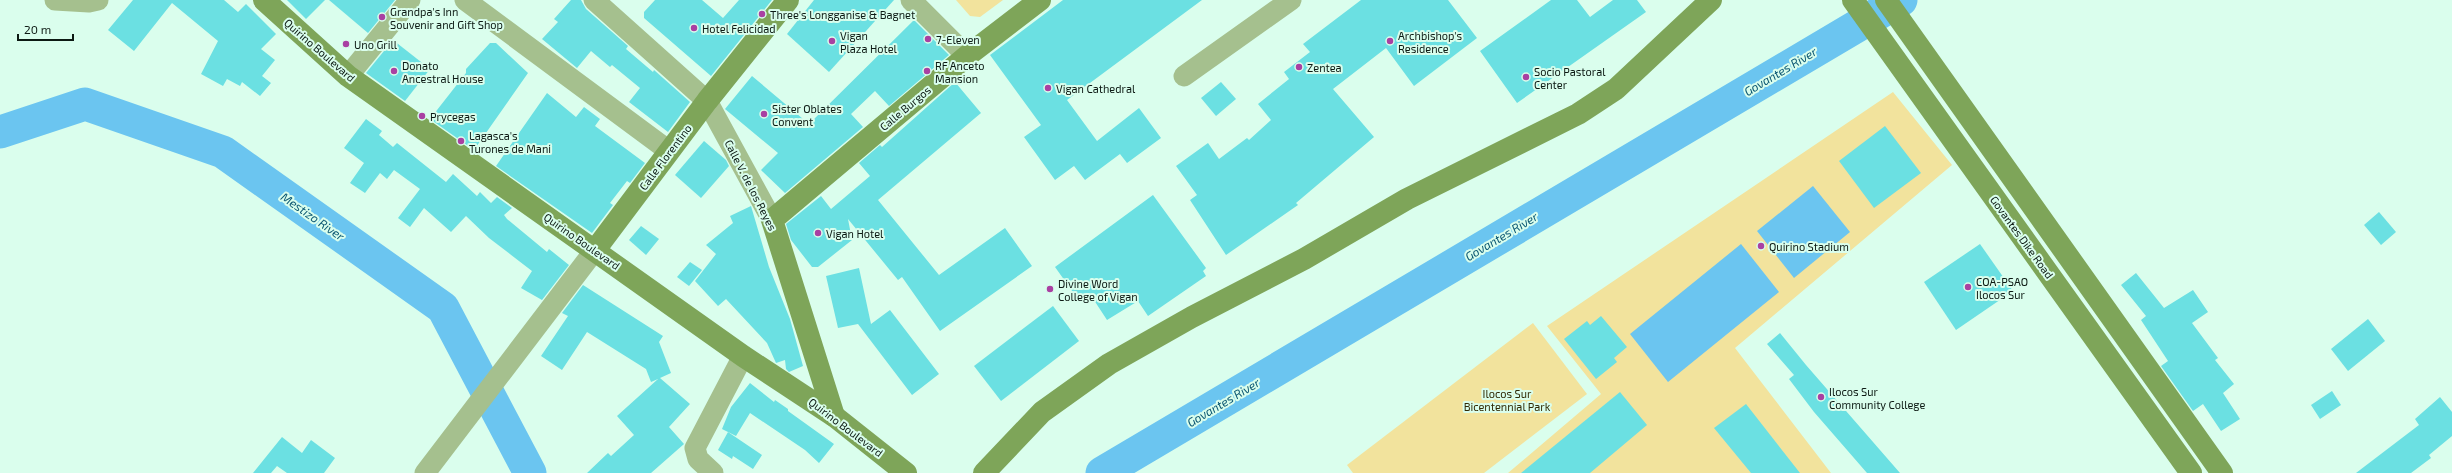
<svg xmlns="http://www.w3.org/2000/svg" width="2452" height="473" font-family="'Exo 2',sans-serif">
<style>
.green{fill:#f2e39d}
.water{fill:#6bc5f0}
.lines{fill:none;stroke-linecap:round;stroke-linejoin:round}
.river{stroke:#6bc5f0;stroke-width:33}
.building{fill:#6be0e2}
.street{stroke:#a5c08e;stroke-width:21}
.secondary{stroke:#7ea559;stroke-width:22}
.poi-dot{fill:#a940a2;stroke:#dafeed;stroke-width:1.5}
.labels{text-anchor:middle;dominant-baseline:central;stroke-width:4;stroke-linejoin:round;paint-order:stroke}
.poi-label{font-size:11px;fill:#0c1913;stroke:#dafeed;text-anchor:start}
.street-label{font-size:11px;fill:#0c1913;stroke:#dafeed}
.park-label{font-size:11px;fill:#322a05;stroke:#dafeed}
.water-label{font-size:12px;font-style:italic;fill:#0a5672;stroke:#dafeed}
</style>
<rect width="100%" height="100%" fill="#dafeed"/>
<g class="green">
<polygon points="956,0 1003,0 980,17 970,16"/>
<polygon points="1893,92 1952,165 1735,348 1831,473 1508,473 1601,394 1547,326"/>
<polygon points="1533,323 1587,394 1484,473 1353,473 1347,465"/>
</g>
<g class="water">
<polygon points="1813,186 1850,232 1794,278 1757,231"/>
<polygon points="1741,244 1779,292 1668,382 1630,334"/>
</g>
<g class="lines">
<g class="river">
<polyline points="0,132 85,104 223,152 443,308 530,473"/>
<polyline points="1102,473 1901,0"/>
</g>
</g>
<g class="building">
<polygon points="133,0 224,0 238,12 246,4 276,34 261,49 275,60 262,76 271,83 260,96 242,82 240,86 227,79 223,86 201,74 218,41 172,3 134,51 108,30"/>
<polygon points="287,0 325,0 306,19"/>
<polygon points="329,0 395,0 368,33"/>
<polygon points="571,0 581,0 586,9 628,46 626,49 653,72 654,70 690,102 668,132 629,102 640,88 612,65 610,67 591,51 577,68 542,39 558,22 554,19"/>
<polygon points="655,0 702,0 723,18 739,0 772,0 711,76 644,18 644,12"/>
<polygon points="814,0 894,0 829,72 787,34"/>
<polygon points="1063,0 1202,0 1067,100 1097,141 1139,108 1161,138 1127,163 1120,154 1085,180 1074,166 1055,180 1024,137 1041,125 990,55"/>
<polygon points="1361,0 1448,0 1477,38 1414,86 1386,48 1333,89 1374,137 1296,203 1298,205 1226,255 1190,200 1197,195 1176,166 1208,143 1219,159 1247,138 1249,140 1271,120 1258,104 1289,79 1284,72 1310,52 1303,44"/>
<polygon points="1551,0 1577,0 1590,17 1613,0 1637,0 1646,12 1517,103 1480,51"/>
<polygon points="914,20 949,55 889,106 875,91 851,114 863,127 785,193 761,170 778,153 725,109 752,76 809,124"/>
<polygon points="393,40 430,69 405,101 366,73"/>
<polygon points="490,43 496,43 528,73 474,150 430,119 466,73 466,69"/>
<polygon points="955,82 981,113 878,200 939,275 1005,228 1032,266 940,331 902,277 898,280 848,219 852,240 818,267 812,267 791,240 786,224 821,196 831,209 870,176 859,163 880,145 882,147"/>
<polygon points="1221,82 1236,99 1216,116 1201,98"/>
<polygon points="547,93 576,117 584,107 600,119 595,126 645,163 630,183 627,181 610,203 613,205 592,233 496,166"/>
<polygon points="366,119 382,131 379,135 393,147 397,143 446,182 453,174 477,196 480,192 491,203 497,197 512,208 504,215 507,219 547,252 549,249 569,265 542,300 521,288 532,271 489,238 466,216 451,232 424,208 410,227 398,218 420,189 394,170 387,179 380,173 365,193 350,183 364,163 344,148"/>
<polygon points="1885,126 1921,173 1874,208 1839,161"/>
<polygon points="704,141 726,160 729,166 701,198 675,175"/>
<polygon points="1153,195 1206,268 1203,271 1206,276 1148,316 1138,301 1107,320 1090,294 1080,302 1055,267"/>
<polygon points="751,206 769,267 790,319 803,366 789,372 786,369 785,360 776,363 767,343 726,299 718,306 695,281 716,254 706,245 733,223 730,216"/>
<polygon points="2379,212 2396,232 2381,245 2364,225"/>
<polygon points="641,226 659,239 646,255 629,240"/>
<polygon points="1980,244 2013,291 1956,330 1924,282"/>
<polygon points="690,262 702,270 689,286 677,277"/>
<polygon points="859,268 871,324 890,310 939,374 912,395 858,324 838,328 826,276"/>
<polygon points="2136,273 2164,308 2193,290 2208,312 2192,323 2218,358 2215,360 2234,384 2223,393 2240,419 2221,431 2203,404 2193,411 2161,366 2168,361 2141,320 2146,316 2121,285"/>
<polygon points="583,285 663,336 659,342 671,373 660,378 690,404 669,427 684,444 651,473 587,473 608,453 611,456 634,435 617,416 658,379 651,382 646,369 587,332 562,370 541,356 568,316 562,313"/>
<polygon points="1053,306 1079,341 1001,401 974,366"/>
<polygon points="1601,316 1627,347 1614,358 1617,362 1596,379 1564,339 1587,321 1590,325"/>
<polygon points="2368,319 2385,341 2348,371 2331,349"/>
<polygon points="1780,333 1806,365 1900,473 1867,473 1814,412 1789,379 1794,375 1767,344"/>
<polygon points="750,383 774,402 775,400 788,409 788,411 834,444 819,463 805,450 750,413 736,436 722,429 731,407"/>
<polygon points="2332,391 2341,405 2320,419 2311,405"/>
<polygon points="1620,392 1647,425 1590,473 1521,473"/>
<polygon points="2440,397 2452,412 2452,436 2429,455 2431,458 2411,473 2356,473 2419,425 2415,419"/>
<polygon points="1746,404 1800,473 1751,473 1714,428"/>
<polygon points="728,432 762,455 753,469 733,456 732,459 718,450"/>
<polygon points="282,437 302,453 311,440 335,458 324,473 287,473 277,466 271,473 253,473"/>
</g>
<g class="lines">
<g class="street">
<polyline points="55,0 89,2 98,0"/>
<polyline points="465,0 669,151"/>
<polyline points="594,0 707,101 772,220"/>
<polyline points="911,0 967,56"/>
<polyline points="348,76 410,0"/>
<polyline points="1184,76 1291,0"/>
<polyline points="425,473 595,250"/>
<polyline points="713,473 698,459 695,448 743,356"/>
</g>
<g class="secondary">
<polyline points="264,0 348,76 743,356 834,416 906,473"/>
<polyline points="1853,0 2191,473"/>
<polyline points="1886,0 2222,473"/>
<polyline points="595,250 707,101 788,0"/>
<polyline points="834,416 772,220 967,56 1040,0"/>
<polyline points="984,473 1042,412 1109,364 1192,317 1304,259 1407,199 1578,114 1616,89 1711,0"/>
</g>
</g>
<g class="poi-dot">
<circle cx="762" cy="14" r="4"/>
<circle cx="382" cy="17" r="4"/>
<circle cx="694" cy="28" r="4"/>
<circle cx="928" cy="39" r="4"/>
<circle cx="832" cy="41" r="4"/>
<circle cx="1390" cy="41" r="4"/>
<circle cx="346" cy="44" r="4"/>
<circle cx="1299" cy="67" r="4"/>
<circle cx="394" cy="71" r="4"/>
<circle cx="927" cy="71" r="4"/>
<circle cx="1526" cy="77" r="4"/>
<circle cx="1048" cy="88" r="4"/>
<circle cx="764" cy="114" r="4"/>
<circle cx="422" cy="116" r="4"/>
<circle cx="461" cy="141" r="4"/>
<circle cx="818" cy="233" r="4"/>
<circle cx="1761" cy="246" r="4"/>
<circle cx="1968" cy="287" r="4"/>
<circle cx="1050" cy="289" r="4"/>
<circle cx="1821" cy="397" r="4"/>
</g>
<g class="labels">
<g class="poi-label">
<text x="390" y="11">Grandpa's Inn<tspan x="390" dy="13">Souvenir and Gift Shop</tspan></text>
<text x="770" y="14">Three's Longganise &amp; Bagnet</text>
<text x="702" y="28">Hotel Felicidad</text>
<text x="840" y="35">Vigan<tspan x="840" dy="13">Plaza Hotel</tspan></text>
<text x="1398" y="35">Archbishop's<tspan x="1398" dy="13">Residence</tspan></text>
<text x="936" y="39">7-Eleven</text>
<text x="354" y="44">Uno Grill</text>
<text x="402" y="65">Donato<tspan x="402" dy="13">Ancestral House</tspan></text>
<text x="935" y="65">RF Anceto<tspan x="935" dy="13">Mansion</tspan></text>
<text x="1307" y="67">Zentea</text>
<text x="1534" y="71">Socio Pastoral<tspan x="1534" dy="13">Center</tspan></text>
<text x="1056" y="88">Vigan Cathedral</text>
<text x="772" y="108">Sister Oblates<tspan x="772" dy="13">Convent</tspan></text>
<text x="430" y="116">Prycegas</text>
<text x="469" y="135">Lagasca's<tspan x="469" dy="13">Turones de Mani</tspan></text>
<text x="826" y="233">Vigan Hotel</text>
<text x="1769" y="246">Quirino Stadium</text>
<text x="1976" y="281">COA-PSAO<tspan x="1976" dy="13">Ilocos Sur</tspan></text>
<text x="1058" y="283">Divine Word<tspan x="1058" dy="13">College of Vigan</tspan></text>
<text x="1829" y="391">Ilocos Sur<tspan x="1829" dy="13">Community College</tspan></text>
</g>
<g class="street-label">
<text transform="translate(320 50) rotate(41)">Quirino Boulevard</text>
<text transform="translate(905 108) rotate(-40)">Calle Burgos</text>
<text transform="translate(665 157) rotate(-53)">Calle Florentino</text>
<text transform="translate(751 185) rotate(63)">Calle V. de los Reyes</text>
<text transform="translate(2022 237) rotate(54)">Govantes Dike Road</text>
<text transform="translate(582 241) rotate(35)">Quirino Boulevard</text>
<text transform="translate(846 427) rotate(37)">Quirino Boulevard</text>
</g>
<g class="park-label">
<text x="1507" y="393">Ilocos Sur<tspan x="1507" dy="13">Bicentennial Park</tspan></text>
</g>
<g class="water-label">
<text transform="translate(1780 71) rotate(-31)">Govantes River</text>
<text transform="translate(313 216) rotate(35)">Mestizo River</text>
<text transform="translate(1501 236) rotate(-31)">Govantes River</text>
<text transform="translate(1223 402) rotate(-31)">Govantes River</text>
</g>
</g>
<path d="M18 34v6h55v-6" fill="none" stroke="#0c1913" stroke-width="2"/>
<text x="24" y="34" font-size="12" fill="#0c1913" stroke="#dafeed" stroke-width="3" paint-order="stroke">20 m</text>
</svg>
